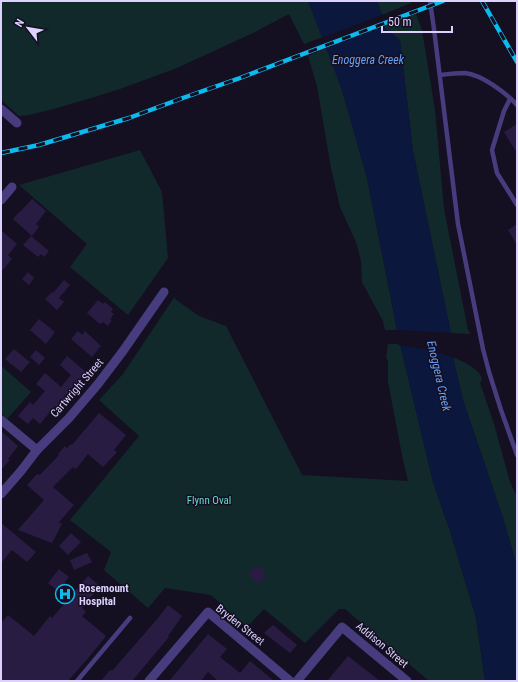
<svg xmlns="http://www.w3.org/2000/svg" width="518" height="682" font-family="'Roboto Condensed',sans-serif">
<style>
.green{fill:#12292b}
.water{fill:#0c173d}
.pier{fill:#150f22}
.building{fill:#291c42}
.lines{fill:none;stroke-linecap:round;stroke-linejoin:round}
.lane{stroke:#473c7e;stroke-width:4.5}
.street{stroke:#473c7e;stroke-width:9}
.rail-casing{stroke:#0cbaee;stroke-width:4.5}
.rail{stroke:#150f22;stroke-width:3;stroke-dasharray:9;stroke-linecap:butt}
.labels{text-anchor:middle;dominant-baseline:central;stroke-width:3;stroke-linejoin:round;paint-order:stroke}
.street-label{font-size:11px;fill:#dcd2fd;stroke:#150f22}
.park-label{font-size:11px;fill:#62d9cb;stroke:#150f22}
.poi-label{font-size:11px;font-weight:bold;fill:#dcd2fd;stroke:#150f22;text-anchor:start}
.water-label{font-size:12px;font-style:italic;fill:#65a0f7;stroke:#150f22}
</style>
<rect width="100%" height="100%" fill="#150f22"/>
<g class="green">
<polygon points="1,1 308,1 323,37 304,44 289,14 253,33 177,68 120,89 91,98 57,108 29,115 19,116 1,100"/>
<polygon points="377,1 410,1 411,3 382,15"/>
<polygon points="416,14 422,30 435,110 444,209 468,330 471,334 451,333 413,151 400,40 383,27"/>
<polygon points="327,48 342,90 367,178 397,330 385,330 383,321 362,282 361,261 356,242 340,207 331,168 317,86 308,56"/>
<polygon points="140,150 162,192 168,258 128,315 70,267 87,244 19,185"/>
<polygon points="175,296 175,299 199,316 226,326 302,475 408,481 402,455 388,382 388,362 386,357 388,344 400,344 433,482 450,531 476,618 485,681 429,681 345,609 339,609 305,643 264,609 247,627 211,595 165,588 148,608 104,570 111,552 70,520 139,436 99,400 123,374"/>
<path d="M 453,357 C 462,361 480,369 482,379 L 480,383 L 494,424 L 510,482 L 517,497 L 517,566 L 502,515 L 463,400 Z"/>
<polygon points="1,366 31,392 7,419 1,413"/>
</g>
<polygon class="water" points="308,1 377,1 382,15 383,27 400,40 413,151 451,333 453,357 463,400 502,515 517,566 517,681 485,681 476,618 450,531 433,482 400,344 367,178 342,90"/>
<g class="pier">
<polygon points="384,14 385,26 325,49 321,38"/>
<polygon points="395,330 453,333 455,358 430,350 398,345"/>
</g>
<g class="building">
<polygon points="517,124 517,153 504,132"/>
<polygon points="32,199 46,211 36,224 39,227 32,236 13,219 20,211 21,211"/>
<polygon points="517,224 517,245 508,230"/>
<polygon points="1,230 17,244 8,255 12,259 1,272"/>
<polygon points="31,236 49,251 44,257 41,254 38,257 23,245"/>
<polygon points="28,272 34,278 29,285 22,279"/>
<polygon points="64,280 70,285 59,298 64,302 57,310 45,299 52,292 53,293"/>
<polygon points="98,300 103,304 105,302 113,309 111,312 114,314 110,319 112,320 108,326 103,322 100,324 87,313"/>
<polygon points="39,319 55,332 46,344 30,330"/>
<polygon points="78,331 82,335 85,331 101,346 92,357 71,339"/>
<polygon points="14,349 30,362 21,372 5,359"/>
<polygon points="36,350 45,358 39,365 30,357"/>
<polygon points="67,356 86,372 64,397 66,399 58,409 55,406 40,424 33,418 28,424 18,416 30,402 33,405 45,391 36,384 45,373 61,387 71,375 60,365"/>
<polygon points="99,413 126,435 114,450 117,452 103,467 88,454 76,469 73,467 53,487 74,505 59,522 62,524 52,543 18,530 44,500 27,485 37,474 40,475 59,455 58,454 65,446 67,448 71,444 72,445"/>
<polygon points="1,431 18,446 8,459 10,460 1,470"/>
<polygon points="1,523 36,552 27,562 12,550 1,563"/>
<polygon points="71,533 81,542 68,555 59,546"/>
<polygon points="87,553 92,562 74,570 70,560"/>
<polygon points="259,565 267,577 256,584 248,572"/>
<polygon points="59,569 69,577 58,591 48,583"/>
<polygon points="88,576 100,586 82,608 86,612 82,616 106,636 89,657 68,681 1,681 1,623 8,615 34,636 50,616 52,618"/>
<polygon points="168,605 182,616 168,636 169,637 132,681 101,681 110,670 112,671 158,618"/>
<polygon points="273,625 297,645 290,653 264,633"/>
<polygon points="208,634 227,649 220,657 240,673 250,661 274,681 218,681 208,672 201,681 169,681"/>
<polygon points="348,656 380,681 327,681"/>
</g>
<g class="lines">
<g class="lane">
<polyline points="430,1 434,29 458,224 483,349 489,372 501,410 517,455"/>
<path d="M 440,75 C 448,74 457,73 465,73 C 482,75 505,92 517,105"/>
<polyline points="510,99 504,111 492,150 497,173 517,205"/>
<polyline points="77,681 130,618"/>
</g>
<g class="street">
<polyline points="1,109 17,123"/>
<polyline points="1,200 12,187"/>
<polyline points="1,420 37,450"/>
<polyline points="1,494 21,471 37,450 69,418 98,384 123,351 164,292"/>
<polyline points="149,681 208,612 290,681"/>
<polyline points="297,681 342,627 407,681"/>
</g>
<g class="rail-casing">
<g id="rail">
<polyline points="482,1 517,62"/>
<polyline points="1,153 39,145 129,118 180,99 240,78 443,1"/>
</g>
</g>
<use href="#rail" class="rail"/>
</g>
<defs>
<g id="hospital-ring" transform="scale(1)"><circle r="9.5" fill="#150f22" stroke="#0cbaee" stroke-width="1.5"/><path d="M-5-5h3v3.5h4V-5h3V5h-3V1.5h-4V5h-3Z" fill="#0cbaee"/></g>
</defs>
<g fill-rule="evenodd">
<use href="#hospital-ring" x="65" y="594"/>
</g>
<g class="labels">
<g class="street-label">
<text transform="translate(77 388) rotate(-49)">Cartwright Street</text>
<text transform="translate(240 625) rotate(38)">Bryden Street</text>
<text transform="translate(382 645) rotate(40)">Addison Street</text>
</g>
<g class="park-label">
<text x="209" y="500">Flynn Oval</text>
</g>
<g class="poi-label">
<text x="79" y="588">Rosemount<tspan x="79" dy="13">Hospital</tspan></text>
</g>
<g class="water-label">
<text x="368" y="60">Enoggera Creek</text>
<text transform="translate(439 376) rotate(77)">Enoggera Creek</text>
</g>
</g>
<rect width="518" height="682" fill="none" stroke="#dcd2fd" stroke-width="4"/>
<g transform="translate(28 28) rotate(301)" stroke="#150f22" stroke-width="3" paint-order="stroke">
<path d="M0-3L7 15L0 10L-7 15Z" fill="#dcd2fd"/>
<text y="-6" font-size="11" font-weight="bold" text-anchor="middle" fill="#dcd2fd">N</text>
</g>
<path d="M382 26v6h70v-6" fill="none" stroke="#dcd2fd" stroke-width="2"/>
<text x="388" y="26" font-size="12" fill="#dcd2fd" stroke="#150f22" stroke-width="3" paint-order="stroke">50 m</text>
</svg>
